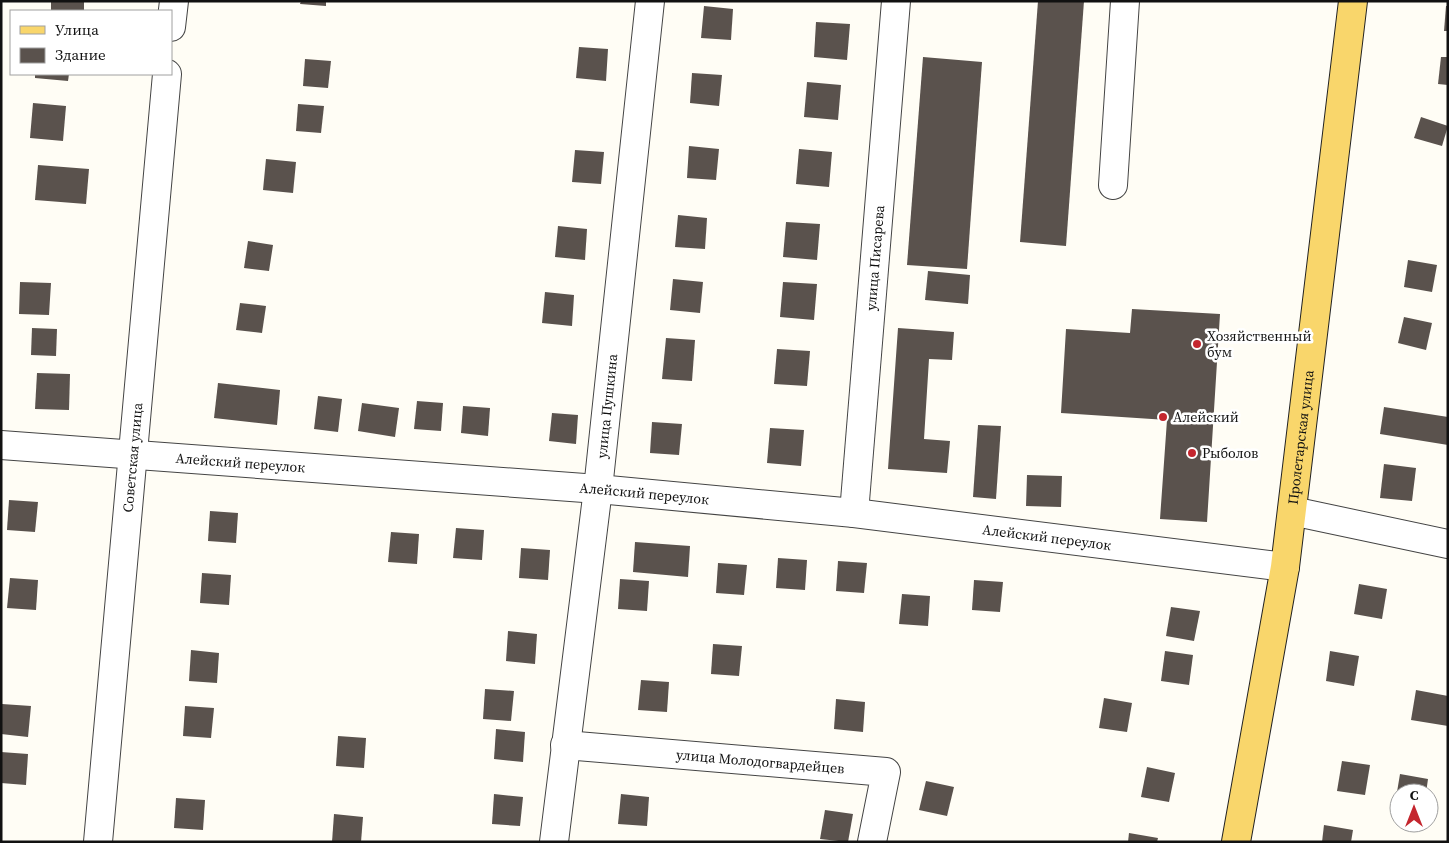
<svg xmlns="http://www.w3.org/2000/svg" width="1449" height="843" font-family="'Source Serif 4',serif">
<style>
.building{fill:#5a524d}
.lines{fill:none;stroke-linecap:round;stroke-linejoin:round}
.minor-casing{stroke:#444;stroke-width:30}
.major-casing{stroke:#222;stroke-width:30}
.minor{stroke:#fff;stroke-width:28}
.major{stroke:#f9d66b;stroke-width:28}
.poi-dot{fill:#c4262e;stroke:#fff;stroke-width:2}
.labels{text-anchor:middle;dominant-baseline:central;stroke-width:5;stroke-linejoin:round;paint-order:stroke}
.street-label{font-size:14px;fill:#111;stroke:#fff}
.poi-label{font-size:14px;fill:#111;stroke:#fff;text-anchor:start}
</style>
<rect width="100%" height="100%" fill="#fffdf5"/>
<g class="building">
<rect x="51" y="1" width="33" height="10"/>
<polygon points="301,1 326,1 326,6 300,4"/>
<polygon points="1038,1 1084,1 1066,246 1020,242"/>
<polygon points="704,6 733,9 731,40 701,38"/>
<polygon points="1446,6 1448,6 1448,31 1444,31"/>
<polygon points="816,22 850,24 847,60 814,57"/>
<polygon points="579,47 608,49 606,81 576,78"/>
<polygon points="923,57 982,62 967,269 907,265"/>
<polygon points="1441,57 1448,57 1448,85 1438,84"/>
<polygon points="305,59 331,61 328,88 303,86"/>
<polygon points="692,73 722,75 719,106 690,103"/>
<polygon points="35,74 69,74 68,81 35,78"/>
<polygon points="807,82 841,85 838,120 804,117"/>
<polygon points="33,103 66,106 63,141 30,138"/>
<polygon points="298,104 324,106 321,133 296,131"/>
<polygon points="1421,117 1448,126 1442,146 1414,138"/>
<polygon points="689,146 719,149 716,180 687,178"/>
<polygon points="799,149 832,152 829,187 796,184"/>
<polygon points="575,150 604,152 601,184 572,182"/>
<polygon points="266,159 296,162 293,193 263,190"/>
<polygon points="38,165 89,169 86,204 35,200"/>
<polygon points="678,215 707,218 705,249 675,247"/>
<polygon points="786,222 820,224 817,260 783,257"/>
<polygon points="558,226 587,229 585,260 555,257"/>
<polygon points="248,241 273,245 269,271 244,268"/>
<polygon points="1408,260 1437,265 1432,292 1404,287"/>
<polygon points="928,271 970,275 968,304 925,300"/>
<polygon points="673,279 703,282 700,313 670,310"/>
<polygon points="20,282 51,283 49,315 19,314"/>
<polygon points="783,282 817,284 814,320 780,317"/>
<polygon points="545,292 574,295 572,326 542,323"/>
<polygon points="240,303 266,306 262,333 236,330"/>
<polygon points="1132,309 1220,314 1207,522 1160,519 1167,420 1061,413 1066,329 1130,333"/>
<polygon points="1404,317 1432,323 1426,350 1398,343"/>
<polygon points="32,328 57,329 56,356 31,355"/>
<polygon points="898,328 954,332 952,360 929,359 924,439 950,441 947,473 888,469"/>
<polygon points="666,338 695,340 692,381 662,379"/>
<polygon points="777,349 810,351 807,386 774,384"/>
<polygon points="37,373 70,374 69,410 35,409"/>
<polygon points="218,383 280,390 277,425 214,418"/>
<polygon points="318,396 342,399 338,432 314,429"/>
<polygon points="417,401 443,403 441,431 414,429"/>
<polygon points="362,403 399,408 395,437 358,431"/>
<polygon points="463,406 490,408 488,436 461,433"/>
<polygon points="1384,407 1448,417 1448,445 1380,434"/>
<polygon points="552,413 578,415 576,444 549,441"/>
<polygon points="652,422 682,424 679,455 650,453"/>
<polygon points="978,425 1001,426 996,499 973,497"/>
<polygon points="770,428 804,430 801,466 767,463"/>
<polygon points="1384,464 1416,468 1412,501 1380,498"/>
<polygon points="1027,475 1062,476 1061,507 1026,506"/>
<polygon points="9,500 38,502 35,532 7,530"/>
<polygon points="210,511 238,513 236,543 208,541"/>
<polygon points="456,528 484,530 482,560 453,558"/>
<polygon points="391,532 419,534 417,564 388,562"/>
<polygon points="635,542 690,546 688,577 633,572"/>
<polygon points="521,548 550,550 548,580 519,578"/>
<polygon points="778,558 807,560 805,590 776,588"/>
<polygon points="838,561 867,563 864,593 836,591"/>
<polygon points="718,563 747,565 744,595 716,593"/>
<polygon points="202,573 231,575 229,605 200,603"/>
<polygon points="10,578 38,580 36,610 7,608"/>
<polygon points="620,579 649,581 647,611 618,609"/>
<polygon points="974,580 1003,582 1000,612 972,610"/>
<polygon points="1359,584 1387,589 1382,619 1354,614"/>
<polygon points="902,594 930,596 928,626 899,624"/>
<polygon points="1171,607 1200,611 1194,641 1166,636"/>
<polygon points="508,631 537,634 535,664 506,661"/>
<polygon points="713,644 742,646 739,676 711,674"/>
<polygon points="191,650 219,653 217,683 189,681"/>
<polygon points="1165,651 1193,655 1189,685 1161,681"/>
<polygon points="1330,651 1359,656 1354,686 1326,681"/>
<polygon points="641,680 669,682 667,712 638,710"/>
<polygon points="485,689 514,691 511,721 483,719"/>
<polygon points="1416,690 1448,696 1448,726 1411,720"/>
<polygon points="1104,698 1132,703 1127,732 1099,728"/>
<polygon points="836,699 865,702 863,732 834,729"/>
<polygon points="2,704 31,706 28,737 1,734"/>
<polygon points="185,706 214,708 211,738 183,736"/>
<polygon points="496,729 525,732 523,762 494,759"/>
<polygon points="338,736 366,738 364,768 336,766"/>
<polygon points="1,752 28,754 26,785 1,783"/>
<polygon points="1342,761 1370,765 1365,795 1337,791"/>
<polygon points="1147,767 1175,773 1169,802 1141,797"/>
<polygon points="1400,774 1428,779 1426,793 1399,793 1399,805 1395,804"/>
<polygon points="926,781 954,787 947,816 919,810"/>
<polygon points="494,794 523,797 520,826 492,824"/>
<polygon points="621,794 649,797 647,826 618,824"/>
<polygon points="176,798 205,800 203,830 174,828"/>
<polygon points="825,810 853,814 848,842 820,839"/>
<polygon points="334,814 363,817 361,842 332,842"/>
<polygon points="1324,825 1353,830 1351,842 1322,842"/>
<polygon points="1129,833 1158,838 1157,842 1128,842"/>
</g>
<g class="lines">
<g class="minor-casing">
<g id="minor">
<polyline points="171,27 174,1"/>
<polyline points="1113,185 1125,1"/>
<path id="s1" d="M 1,445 L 598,489 L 854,513 L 1285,567"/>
<polyline points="1292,511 1448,544"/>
<path id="s2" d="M 854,513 L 896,1"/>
<path id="s3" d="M 565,745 L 886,772 L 872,842"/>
<path id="s4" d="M 98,842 L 167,74"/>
<path id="s5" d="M 554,842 L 598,489 L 650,1"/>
</g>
</g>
<g class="major-casing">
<g id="major">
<path id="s6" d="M 1236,842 L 1285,567 L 1353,1"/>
</g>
</g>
<use href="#minor" class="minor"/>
<use href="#major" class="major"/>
</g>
<g class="poi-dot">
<circle cx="1197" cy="344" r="5"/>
<circle cx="1163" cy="417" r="5"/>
<circle cx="1192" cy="453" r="5"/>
</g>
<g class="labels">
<g class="street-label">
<text stroke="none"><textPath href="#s2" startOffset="256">улица Писарева</textPath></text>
<text stroke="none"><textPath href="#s5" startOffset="439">улица Пушкина</textPath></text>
<text stroke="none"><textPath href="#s6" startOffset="410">Пролетарская улица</textPath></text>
<text stroke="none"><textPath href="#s4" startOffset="386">Советская улица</textPath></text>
<text stroke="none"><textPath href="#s1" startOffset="240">Алейский переулок</textPath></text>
<text stroke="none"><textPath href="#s1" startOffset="645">Алейский переулок</textPath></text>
<text stroke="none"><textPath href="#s1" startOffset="1050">Алейский переулок</textPath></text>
<text stroke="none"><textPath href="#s3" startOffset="196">улица Молодогвардейцев</textPath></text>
</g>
<g class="poi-label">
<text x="1207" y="336">Хозяйственный<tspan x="1207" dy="16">бум</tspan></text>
<text x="1173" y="417">Алейский</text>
<text x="1202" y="453">Рыболов</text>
</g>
</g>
<rect width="1449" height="843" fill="none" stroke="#111111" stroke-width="5"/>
<rect x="10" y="10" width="162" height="65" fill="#ffffff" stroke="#a0a0a0"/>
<rect x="20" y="26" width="25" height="8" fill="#f9d66b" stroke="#a0a0a0"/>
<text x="55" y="35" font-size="15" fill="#111111">Улица</text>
<rect x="20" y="48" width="25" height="15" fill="#5a524d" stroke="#a0a0a0"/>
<text x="55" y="60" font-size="15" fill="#111111">Здание</text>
<g transform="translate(1414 808)"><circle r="24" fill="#ffffff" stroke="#a0a0a0"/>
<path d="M0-4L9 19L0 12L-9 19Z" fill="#c4262e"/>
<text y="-8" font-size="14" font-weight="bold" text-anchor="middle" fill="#111111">С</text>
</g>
</svg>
